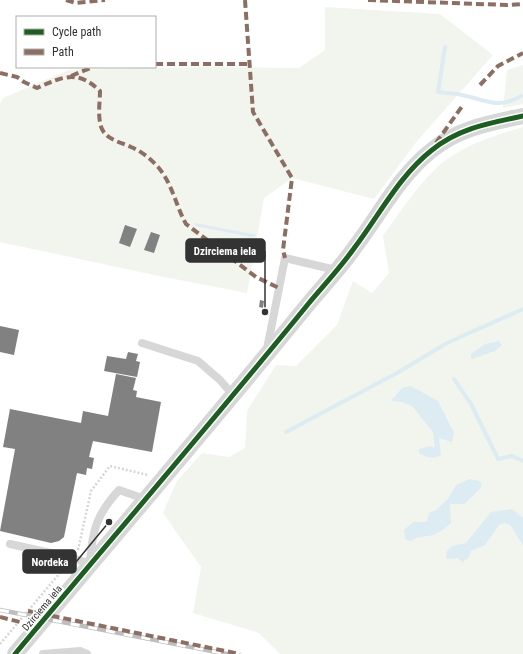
<svg xmlns="http://www.w3.org/2000/svg" width="523" height="654" font-family="'Roboto Condensed',sans-serif">
<style>
.green{fill:#f1f5ed}
.water{fill:#ddebf3}
.lines{fill:none;stroke-linecap:round;stroke-linejoin:round}
.stream{stroke:#ddebf3;stroke-width:4}
.building{fill:#818181}
.path{stroke:#d6d6d6;stroke-width:2.5;stroke-dasharray:2 2;stroke-linecap:butt}
.service{stroke:#d7d7d7;stroke-width:8}
.minor{stroke:#d7d7d7;stroke-width:16}
.rail-casing{stroke:#bebebe;stroke-width:4.5}
.rail{stroke:#fff;stroke-width:3;stroke-dasharray:9;stroke-linecap:butt}
.quiet{stroke:#8d6e63;stroke-width:4;stroke-dasharray:8 4;stroke-linecap:butt}
.cycleway-casing{stroke:#fff;stroke-width:8}
.cycleway{stroke:#1b5e20;stroke-width:5}
.labels{text-anchor:middle;dominant-baseline:central;stroke-width:4;stroke-linejoin:round;paint-order:stroke}
.street-label{font-size:10px;fill:#333;stroke:#fff}
.leader{fill:none;stroke:#333;stroke-width:1.5}
.callout-dot{fill:#333;stroke:#fff;stroke-width:1.5}
.callout{fill:#333;stroke:#333;stroke-width:1.5}
.callout-label{font-size:11px;text-anchor:middle;font-weight:bold;fill:#fff}
</style>
<rect width="100%" height="100%" fill="#fff"/>
<g class="green">
<polygon points="325,7 440,14 493,55 417,141 374,199 292,178 264,198 247,293 159,276 0,242 0,104 3,98 69,70 206,67 299,68 325,50"/>
<polygon points="523,65 523,104 503,108 507,70"/>
<path d="M 523,127 L 523,654 L 280,654 L 259,633 L 193,613 L 201,567 L 163,513 L 177,481 L 202,453 L 229,457 L 245,448 L 247,411 L 276,365 L 296,366 L 337,325 L 353,281 L 372,293 L 389,273 L 383,236 C 401,211 422,178 447,159 C 470,143 497,135 523,127 Z"/>
</g>
<g class="water">
<polygon points="195,223 257,235 252,237 195,226"/>
<polygon points="499,341 502,345 495,351 472,359 471,357 471,354 485,344"/>
<path d="M 411,386 L 438,401 L 454,433 L 452,442 L 439,438 L 441,455 C 433,460 426,457 419,453 L 419,449 L 430,446 L 435,448 L 433,432 L 412,406 L 402,402 L 391,401 L 402,388 Z"/>
<path d="M 470,479 L 479,481 L 482,484 L 480,489 L 464,504 L 450,504 L 451,523 C 445,528 437,535 429,536 C 420,537 419,536 410,541 L 405,539 L 404,530 L 413,522 L 427,522 L 429,513 L 436,510 L 448,499 L 456,485 Z"/>
<polygon points="512,509 523,518 523,545 510,525 505,523 499,525 485,545 471,551 469,557 463,562 457,558 451,559 446,558 447,551 452,546 466,543 491,512"/>
</g>
<g class="lines">
<g class="stream">
<path d="M 445,47 L 438,92 C 447,93 457,93 466,96 C 489,101 498,109 521,96"/>
<polyline points="454,379 471,404 498,459 512,456 523,461"/>
<polyline points="286,432 397,373 447,343 523,309"/>
</g>
</g>
<g class="building">
<polygon points="125,225 137,229 130,247 119,243"/>
<polygon points="151,232 160,235 154,253 144,250"/>
<polygon points="260,300 264,301 263,308 259,307"/>
<polygon points="0,326 19,330 14,355 0,352"/>
<polygon points="128,352 138,354 136,361 140,362 137,377 104,371 107,356 126,359"/>
<polygon points="116,374 136,378 133,390 137,391 136,397 161,402 152,452 93,441 89,457 94,458 92,469 87,468 86,475 77,473 64,537 59,541 51,543 0,531 15,449 3,447 10,409 81,423 83,411 108,416"/>
</g>
<g class="lines">
<g class="path">
<polyline points="78,550 91,491 110,466 148,475"/>
<polyline points="0,644 65,567"/>
</g>
<g class="service">
<polyline points="142,343 198,361 220,380 233,395"/>
<polyline points="267,349 285,258 336,270"/>
<path d="M 10,544 L 73,558 L 90,564 C 92,531 96,515 119,490 L 145,499"/>
<polyline points="43,654 80,651 87,654"/>
</g>
<path class="minor" d="M 15,654 C 113,537 213,421 309,303 C 324,285 341,267 355,247 C 380,214 399,176 432,150 C 459,128 490,123 523,116"/>
<g class="rail-casing">
<polyline id="rail" points="0,610 227,654"/>
</g>
<use href="#rail" class="rail"/>
<g class="quiet">
<polyline points="66,0 76,3 105,0"/>
<polyline points="245,0 253,112 292,178 283,250 285,258"/>
<polyline points="368,0 507,5 523,4"/>
<polyline points="155,64 250,64"/>
<path d="M 0,73 L 17,77 L 24,82 L 37,88 C 62,77 78,69 100,91 C 100,101 98,112 100,122 C 102,139 118,141 131,147 C 141,151 151,159 158,167 C 172,183 176,206 186,224 L 256,277 L 279,288"/>
<polyline points="71,76 93,67"/>
<polyline points="480,85 498,66 523,53"/>
<polyline points="436,143 463,105"/>
<polyline points="28,611 240,654"/>
<polyline points="0,617 20,622"/>
</g>
<g class="cycleway-casing">
<path id="cycleway" d="M 15,654 C 113,537 213,421 309,303 C 324,285 341,267 355,247 C 380,214 399,176 432,150 C 459,128 490,123 523,116"/>
</g>
<use href="#cycleway" class="cycleway"/>
</g>
<g class="labels">
<g class="street-label">
<text transform="translate(42 608) rotate(-50)">Dzirciema iela</text>
</g>
</g>
<path class="leader" d="M265 312L265 251M109 522L76 562"/>
<g class="callout-dot">
<circle cx="265" cy="312" r="4"/>
<circle cx="109" cy="522" r="4"/>
</g>
<g class="callout">
<rect x="186" y="239" width="79" height="23" rx="4"/>
<rect x="23" y="550" width="53" height="23" rx="4"/>
</g>
<g class="callout-label">
<text x="225" y="255">Dzirciema iela</text>
<text x="50" y="566">Nordeka</text>
</g>
<rect x="16" y="16" width="140" height="52" fill="#ffffff" stroke="#adadad"/>
<rect x="24" y="29" width="20" height="6" fill="#1b5e20" stroke="#adadad"/>
<text x="52" y="36" font-size="12" fill="#333333">Cycle path</text>
<rect x="24" y="49" width="20" height="6" fill="#8d6e63" stroke="#adadad"/>
<text x="52" y="56" font-size="12" fill="#333333">Path</text>
</svg>
